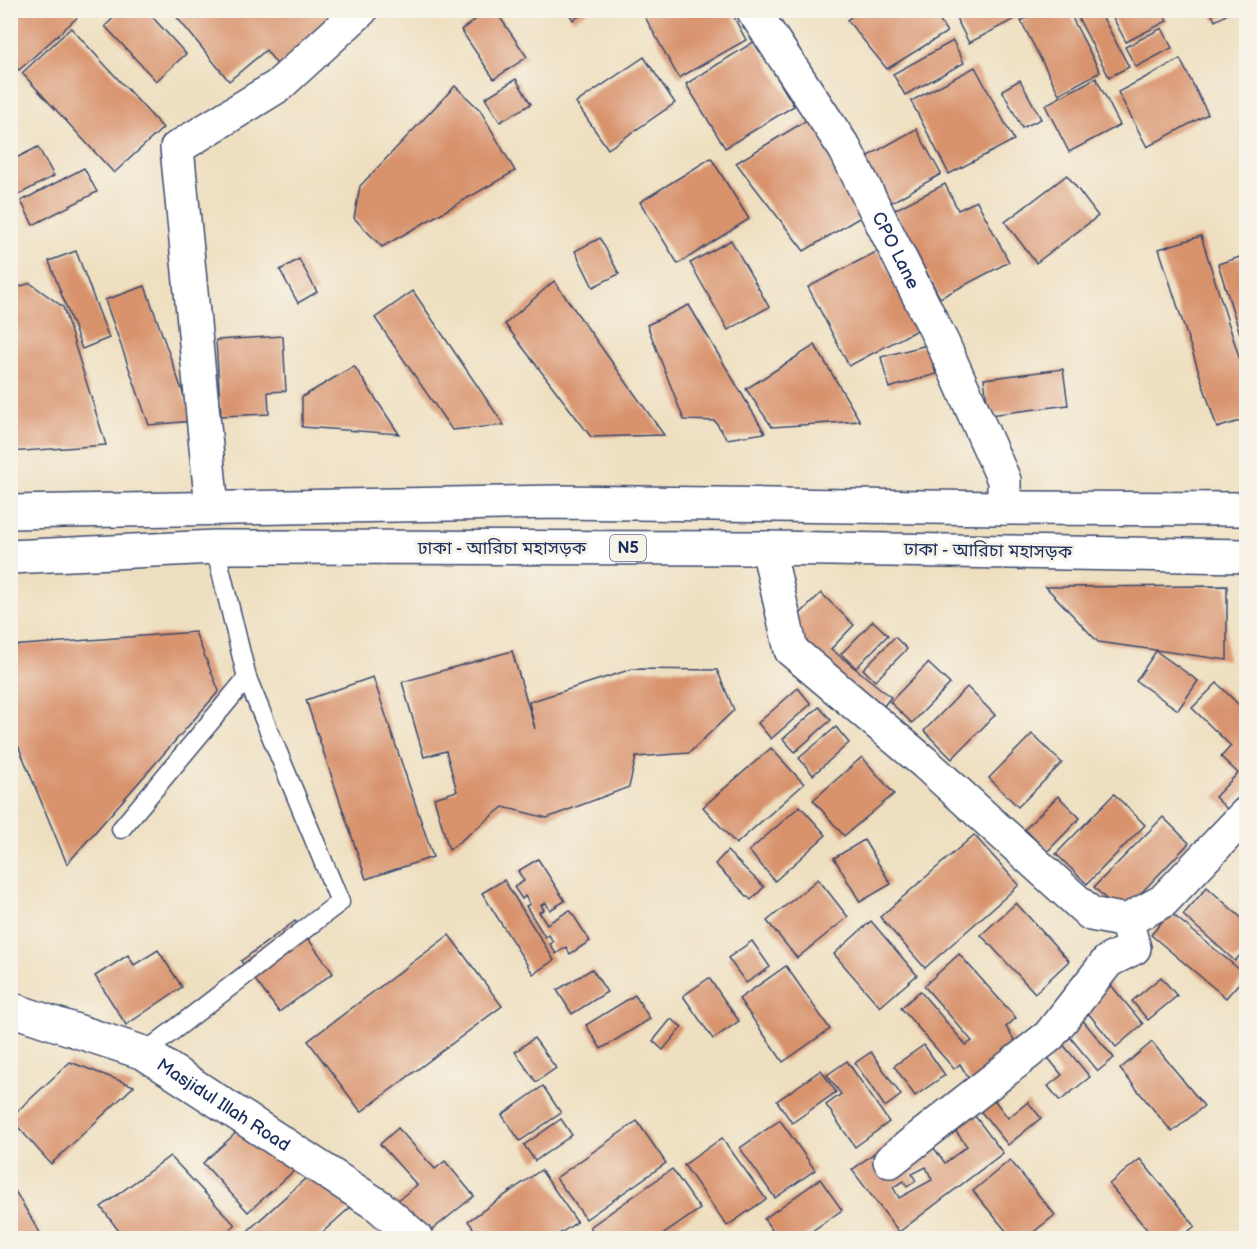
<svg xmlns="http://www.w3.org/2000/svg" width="1257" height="1249" font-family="'Balsamiq Sans','Noto Sans Bengali',sans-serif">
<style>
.building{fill:#d8926c;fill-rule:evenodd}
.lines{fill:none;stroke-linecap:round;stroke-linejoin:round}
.lane-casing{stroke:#3b496d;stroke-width:21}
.street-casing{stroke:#3b496d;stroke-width:36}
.highway-casing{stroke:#3b496d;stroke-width:36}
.lane{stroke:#fff;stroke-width:18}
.street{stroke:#fff;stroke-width:33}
.highway{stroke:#fff;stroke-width:33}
.labels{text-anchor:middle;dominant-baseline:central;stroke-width:6;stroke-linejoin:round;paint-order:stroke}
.shield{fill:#f7f3e8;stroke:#5d6a87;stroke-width:1.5}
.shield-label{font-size:16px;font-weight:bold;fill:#1b2f5e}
.street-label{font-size:18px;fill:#1b2f5e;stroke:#f7f3e8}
</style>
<rect width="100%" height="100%" fill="#f7f3e8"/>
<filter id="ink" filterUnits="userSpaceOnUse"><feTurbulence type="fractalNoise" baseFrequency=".0167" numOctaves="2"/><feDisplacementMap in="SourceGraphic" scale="12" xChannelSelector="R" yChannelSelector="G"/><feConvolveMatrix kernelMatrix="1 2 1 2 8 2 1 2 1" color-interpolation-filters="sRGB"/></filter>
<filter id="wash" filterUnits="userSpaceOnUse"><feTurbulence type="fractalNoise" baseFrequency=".008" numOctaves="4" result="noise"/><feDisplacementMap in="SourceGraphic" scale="24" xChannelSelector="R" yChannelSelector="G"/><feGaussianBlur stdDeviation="1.35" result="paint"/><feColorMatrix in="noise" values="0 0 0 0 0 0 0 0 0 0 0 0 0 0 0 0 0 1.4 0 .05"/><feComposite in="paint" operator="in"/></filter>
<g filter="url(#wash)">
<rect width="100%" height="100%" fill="#eedfc0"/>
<g id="blocks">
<g class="building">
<polygon points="14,10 74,10 79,16 19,70 10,61 10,13"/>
<polygon points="122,10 146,10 186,54 156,81 105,26"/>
<polygon points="171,10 348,10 279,67 266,50 229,81"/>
<polygon points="489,10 495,10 527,57 494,79 461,30"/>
<polygon points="567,10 590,10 573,20"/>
<polygon points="641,10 730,10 746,40 679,78"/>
<polygon points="861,10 933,10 947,32 887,69 847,20"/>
<polygon points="952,10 1020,10 1022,15 969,43"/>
<polygon points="1041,10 1068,10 1100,72 1059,94 1021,21"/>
<polygon points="1074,10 1099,10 1129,67 1109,77"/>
<polygon points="1109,10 1162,10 1167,21 1126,42"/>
<polygon points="1210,10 1235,10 1215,21"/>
<polygon points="71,28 163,128 114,173 22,73"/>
<polygon points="1162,28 1172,48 1136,67 1125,47"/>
<polygon points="755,41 794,106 725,148 686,84"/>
<polygon points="953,41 964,63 905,95 893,74"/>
<polygon points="644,57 675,103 608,149 576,103"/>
<polygon points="1180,59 1208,114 1147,147 1118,92"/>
<polygon points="975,67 1014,140 949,174 911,101"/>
<polygon points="1096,78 1120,125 1069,152 1045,105"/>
<polygon points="516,79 531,104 500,122 485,98"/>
<polygon points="1020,80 1041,119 1022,128 1002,90"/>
<polygon points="455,86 480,110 515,171 382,247 354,218 360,186"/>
<polygon points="812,117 869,212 804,251 736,163"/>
<polygon points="916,129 941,174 887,205 861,160"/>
<polygon points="38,147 54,176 12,198 10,161"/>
<polygon points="711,158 749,219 678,264 640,202"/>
<polygon points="84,168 97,192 33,225 21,201"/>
<polygon points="1067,175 1098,216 1036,263 1005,222"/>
<polygon points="945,184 958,210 977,201 1009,262 940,298 894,210"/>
<polygon points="1201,236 1246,379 1246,419 1217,428 1159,249"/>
<polygon points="600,238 619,274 593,287 575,251"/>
<polygon points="731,240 769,307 728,330 690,263"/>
<polygon points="76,251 109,338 82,349 49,261"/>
<polygon points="878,251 919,329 849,366 808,287"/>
<polygon points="1243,256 1246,272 1246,353 1218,264"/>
<polygon points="299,259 317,292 298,303 280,270"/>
<polygon points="554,281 664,435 591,437 505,324"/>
<polygon points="30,283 63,307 106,445 10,452 10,290"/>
<polygon points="145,286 193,421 149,425 105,300"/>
<polygon points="413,291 504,425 452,430 375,318"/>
<polygon points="689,305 765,433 727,439 715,421 684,420 647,325"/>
<polygon points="283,336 286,391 268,392 269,414 221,416 216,340"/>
<polygon points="815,345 860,421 772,427 746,389"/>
<polygon points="927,345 936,374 889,388 881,357"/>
<polygon points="354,366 399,434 302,427 302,397"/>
<polygon points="1063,369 1068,405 989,415 984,379"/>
<polygon points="1227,586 1227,660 1098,642 1046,587"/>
<polygon points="821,593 854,625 831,649 891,697 870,723 777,647 794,620"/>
<polygon points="873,621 888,635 856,668 841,654"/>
<polygon points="195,632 219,691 67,864 10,726 10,646"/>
<polygon points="895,637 907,649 875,681 863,669"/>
<polygon points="512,651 535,729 529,702 632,669 717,670 734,710 689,753 636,757 629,787 547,818 503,807 449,850 434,798 457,791 446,751 424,757 402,682"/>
<polygon points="1156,651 1198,681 1178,710 1136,681"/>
<polygon points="928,663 950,684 912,723 890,702"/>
<polygon points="373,677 433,857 366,879 306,700"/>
<polygon points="1217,683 1246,712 1246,790 1227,809 1215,797 1238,773 1221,757 1231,746 1192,708"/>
<polygon points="967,687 995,715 952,759 924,731"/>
<polygon points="798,688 811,704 771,739 758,723"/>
<polygon points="819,707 831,720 795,752 783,739"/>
<polygon points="836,727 849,743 813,775 799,758"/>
<polygon points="1032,734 1062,763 1018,807 989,778"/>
<polygon points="771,748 804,784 736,844 703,807"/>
<polygon points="862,757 894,794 844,836 813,800"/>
<polygon points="1114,794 1145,825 1087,884 1056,854"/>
<polygon points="1058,796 1080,818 1047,852 1025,829"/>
<polygon points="800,806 826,835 775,881 749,851"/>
<polygon points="1163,817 1189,843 1121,914 1094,887"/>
<polygon points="974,835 1019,885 925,968 880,917"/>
<polygon points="864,840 891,884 860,902 834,858"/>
<polygon points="727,851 764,887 751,900 715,864"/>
<polygon points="538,859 565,901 550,910 546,903 541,905 544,910 539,912 547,924 570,910 590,941 570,954 566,947 556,954 550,944 553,942 549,935 545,937 526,906 530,904 525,896 522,899 514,887 524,881 518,871"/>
<polygon points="818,879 848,917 797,958 767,921"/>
<polygon points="504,880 554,960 533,974 482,893"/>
<polygon points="1207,887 1246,922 1246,948 1235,961 1183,915"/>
<polygon points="1016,903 1069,961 1035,993 981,935"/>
<polygon points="1170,912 1246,975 1226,998 1151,935"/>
<polygon points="295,921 333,973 279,1012 241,961"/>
<polygon points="871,921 917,975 880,1007 834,954"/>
<polygon points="449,935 502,1006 361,1112 308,1041"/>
<polygon points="752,941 770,967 746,983 728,958"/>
<polygon points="158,950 182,987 126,1025 95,976 128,955 134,965"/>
<polygon points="959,954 1016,1018 1006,1027 1031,1067 989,1093 1008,1118 1028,1102 1041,1118 1008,1145 970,1098 977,1092 960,1064 954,1069 901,1008 920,991 966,1045 972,1041 924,986"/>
<polygon points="786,966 830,1029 783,1062 739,999"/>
<polygon points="592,969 607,992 572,1014 557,990"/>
<polygon points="1101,973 1143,1024 1116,1047 1074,996"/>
<polygon points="1161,977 1177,996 1148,1020 1132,1001"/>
<polygon points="709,978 739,1021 713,1039 683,996"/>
<polygon points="635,995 650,1019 601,1049 586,1025"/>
<polygon points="1066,1000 1114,1058 1098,1071 1050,1013"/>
<polygon points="671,1019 682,1027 663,1050 653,1041"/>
<polygon points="1051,1030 1090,1077 1060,1101 1048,1086 1062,1075 1036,1043"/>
<polygon points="534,1038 556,1068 536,1082 515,1052"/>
<polygon points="1152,1042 1204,1106 1172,1132 1120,1069"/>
<polygon points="924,1045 945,1075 915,1096 894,1066"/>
<polygon points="871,1052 901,1095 885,1107 855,1063"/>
<polygon points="847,1061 889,1122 855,1147 826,1105 841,1094 827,1075"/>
<polygon points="70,1062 134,1086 51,1164 10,1118"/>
<polygon points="821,1070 836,1092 792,1123 777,1101"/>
<polygon points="543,1086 561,1113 520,1141 502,1115"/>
<path d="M 956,1091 L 1003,1153 L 899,1232 L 852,1170 ZM 942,1113 L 967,1146 L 945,1163 L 920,1130 ZM 926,1167 L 932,1180 L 899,1198 L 893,1187 L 904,1181 L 907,1187 L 916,1181 L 912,1174 Z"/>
<polygon points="260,1111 305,1161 248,1212 203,1163"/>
<polygon points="561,1119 572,1135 535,1161 524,1145"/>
<polygon points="780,1120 815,1170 775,1198 740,1148"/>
<polygon points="637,1121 666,1163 586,1219 556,1178"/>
<polygon points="398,1128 435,1169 445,1161 474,1196 422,1238 393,1204 417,1185 380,1144"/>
<polygon points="722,1138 766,1199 727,1226 684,1165"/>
<polygon points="170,1156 235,1225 220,1238 124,1238 101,1207"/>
<polygon points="328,1158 363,1196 316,1238 240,1238"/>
<polygon points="1140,1159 1195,1226 1180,1238 1154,1238 1109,1184"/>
<polygon points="1010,1160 1055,1215 1026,1238 1012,1238 973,1191"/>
<polygon points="672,1169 700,1209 658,1238 597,1238 590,1227"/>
<polygon points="541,1170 577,1222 553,1238 480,1238 468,1221"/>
<polygon points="820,1179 842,1210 802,1238 778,1238 764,1219"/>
<polygon points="12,1186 43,1238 10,1238 10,1187"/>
</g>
</g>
</g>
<g filter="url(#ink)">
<use href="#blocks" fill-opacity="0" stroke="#3b496d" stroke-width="1.5"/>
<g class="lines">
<g class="lane-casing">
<g id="lane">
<polyline points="121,829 247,678 215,547"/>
<polyline points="144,1053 340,902 247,678"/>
</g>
</g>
<g class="street-casing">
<g id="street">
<path id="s1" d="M 753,10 L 845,149 L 943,344 L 1004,480 L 1004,508"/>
<polyline points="212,508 177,148 278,86 361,10"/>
<polyline points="768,548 791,650 925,763 1091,914 1126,921 1163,901 1246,814"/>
<path id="s2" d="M 10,1009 L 144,1053 L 379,1206 L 416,1238"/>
<polyline points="890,1161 1049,1036 1108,961 1134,948 1126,921"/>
</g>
</g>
<g class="highway-casing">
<g id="highway">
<polyline points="10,512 558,502 1004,508 1246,509"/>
<polyline points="10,557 215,547 768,548 1246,556"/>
</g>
</g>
<use href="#lane" class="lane"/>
<use href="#street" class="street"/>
<use href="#highway" class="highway"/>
</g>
</g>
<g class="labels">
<rect class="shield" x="610" y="535" width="36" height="26" rx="4.5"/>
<g class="shield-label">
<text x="628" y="548">N5</text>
</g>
<g class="street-label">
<text stroke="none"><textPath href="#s1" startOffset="280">CPO Lane</textPath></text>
<text x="502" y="548">ঢাকা - আরিচা মহাসড়ক</text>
<text transform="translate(988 551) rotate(1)">ঢাকা - আরিচা মহাসড়ক</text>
<text stroke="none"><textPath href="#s2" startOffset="236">Masjidul Illah Road</textPath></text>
</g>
</g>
<rect width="1257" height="1249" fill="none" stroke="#f7f3e8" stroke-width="36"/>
</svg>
